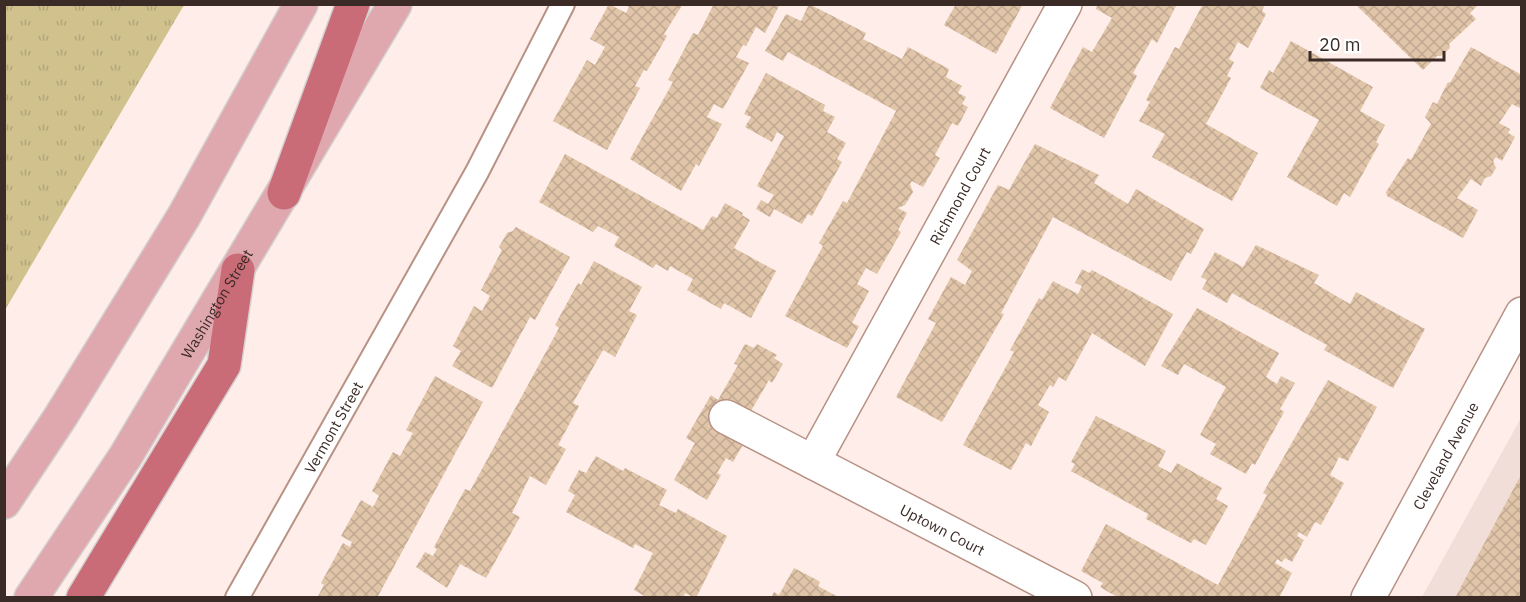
<svg xmlns="http://www.w3.org/2000/svg" width="1526" height="602" font-family="'IBM Plex Sans',sans-serif">
<style>
.built{fill:#f1ded8}
.grass{fill:url(#grass-tufts)}
.building{fill:url(#building-cross-hatch)}
.lines{fill:none;stroke-linecap:round;stroke-linejoin:round}
.lane-casing{stroke:#b79285;stroke-width:26}
.street-casing{stroke:#b79285;stroke-width:36}
.secondary-casing{stroke:#b79285;stroke-width:36}
.primary-casing{stroke:#d4d0cf;stroke-width:36}
.highway-casing{stroke:#d4d0cf;stroke-width:36}
.lane{stroke:#fff;stroke-width:22}
.street{stroke:#fff;stroke-width:33}
.secondary{stroke:#fff;stroke-width:33}
.primary{stroke:#dfa7ae;stroke-width:33}
.highway{stroke:#c96c78;stroke-width:33}
.labels{text-anchor:middle;dominant-baseline:central;stroke-width:4.5;stroke-linejoin:round;paint-order:stroke}
.street-label{font-size:15px;fill:#3a2b26;stroke:#fff}
</style>
<defs>
<pattern id="grass-tufts" width="24" height="20" patternUnits="userSpaceOnUse" patternTransform="scale(1.5)"><rect width="24" height="20" fill="#d0c18d"/><path d="M3 7l-1-3M5 7V3M7 7l1-3M15 17l-1-3M17 17v-4M19 17l1-3" fill="none" stroke="#b3a67a"/></pattern>
<pattern id="building-cross-hatch" width="8" height="8" patternUnits="userSpaceOnUse" patternTransform="scale(1.5)"><rect width="8" height="8" fill="#e0c5a9"/><path d="M0 0l8 8M0 8l8-8" fill="none" stroke="#c1a991"/></pattern>
</defs>
<rect width="100%" height="100%" fill="#feede8"/>
<polygon class="built" points="1521,418 1521,597 1422,597"/>
<polygon class="grass" points="5,4 184,5 5,310 4,5"/>
<g class="building">
<polygon points="609,4 626,13 629,7 623,4 683,4 664,34 667,36 647,71 644,70 635,86 640,88 607,150 553,121 587,60 595,65 605,47 590,39"/>
<polygon points="714,4 780,4 765,33 756,27 746,46 743,45 736,57 749,63 723,109 714,104 707,117 722,124 699,166 696,164 681,191 630,159 673,82 668,80 693,33 698,35"/>
<polygon points="809,4 866,33 863,39 902,59 908,47 949,69 946,77 962,86 958,93 966,97 962,104 968,107 958,126 952,123 935,155 940,158 923,187 912,181 910,184 913,192 905,205 898,208 907,213 898,230 901,232 877,274 866,268 857,284 869,291 852,323 859,326 847,348 785,316 823,246 819,243 843,201 847,203 896,111 788,52 783,61 765,51 786,14 801,21"/>
<polygon points="956,4 1023,4 996,54 944,25"/>
<polygon points="1098,4 1177,4 1157,43 1152,39 1133,73 1137,76 1104,138 1050,108 1083,47 1092,52 1112,18 1096,9"/>
<polygon points="1203,4 1265,4 1262,11 1266,14 1248,48 1238,42 1229,59 1234,62 1227,76 1231,78 1206,124 1258,153 1232,201 1152,157 1165,134 1139,121 1150,102 1146,100 1175,47 1179,49"/>
<polygon points="1355,4 1479,4 1470,13 1476,19 1449,44 1450,48 1441,56 1437,56 1423,70"/>
<polygon points="1291,41 1373,87 1360,111 1385,125 1376,142 1379,144 1350,197 1344,193 1337,206 1287,177 1319,120 1260,88 1269,70 1273,73"/>
<polygon points="1471,47 1522,75 1522,109 1512,104 1499,123 1510,129 1508,133 1515,137 1502,161 1496,157 1493,161 1496,168 1491,176 1485,178 1481,186 1471,179 1457,198 1478,210 1463,238 1387,196 1386,192 1408,158 1411,160 1431,124 1425,117 1433,102 1437,104 1448,82 1450,83"/>
<polygon points="766,73 825,105 823,111 835,117 827,132 846,143 837,159 842,162 812,216 808,214 802,224 774,209 770,217 756,209 761,200 768,204 774,195 757,186 784,136 777,132 772,142 745,127 751,117 744,114"/>
<polygon points="1035,144 1099,175 1094,183 1128,204 1136,189 1204,229 1191,254 1187,252 1171,281 1053,217 1001,313 1004,314 942,422 896,397 936,323 928,319 951,277 965,285 972,271 957,260 998,185 1009,190"/>
<polygon points="565,154 703,230 712,216 717,218 725,203 743,213 742,215 750,220 734,248 776,271 751,318 724,303 721,309 687,290 693,279 670,266 668,271 656,264 653,268 614,246 619,237 598,226 593,232 539,202"/>
<polygon points="516,227 570,257 535,320 530,317 492,388 452,366 461,351 453,346 474,306 482,311 490,296 481,290 502,250 499,247 507,233 513,231"/>
<polygon points="1256,245 1319,275 1314,283 1350,304 1356,292 1425,329 1393,388 1324,350 1327,345 1232,293 1227,303 1202,289 1207,280 1201,277 1215,252 1243,267"/>
<polygon points="594,261 642,287 629,311 637,315 615,357 603,350 573,403 579,406 558,445 566,449 546,485 530,476 512,513 520,517 486,578 460,564 447,588 416,567 425,552 433,556 437,549 434,547 465,489 470,491 559,328 555,325 578,283 581,285"/>
<polygon points="1082,269 1089,273 1092,270 1173,314 1145,366 1092,333 1066,381 1059,377 1053,387 1050,385 1038,405 1049,412 1031,446 1026,443 1011,470 963,445 1014,352 1010,350 1039,298 1042,300 1053,281 1078,294 1082,286 1075,283"/>
<polygon points="1197,308 1279,353 1266,377 1277,384 1281,376 1295,383 1280,409 1284,412 1255,465 1252,463 1246,474 1210,454 1216,444 1200,435 1226,387 1184,364 1178,375 1161,366"/>
<polygon points="745,344 754,348 757,344 777,355 774,358 783,364 772,383 769,380 748,416 757,420 733,462 726,458 717,473 721,475 707,500 674,480 695,443 686,438 711,395 718,400 738,365 734,364"/>
<polygon points="435,376 483,402 377,598 317,598 324,585 321,583 343,543 350,547 352,542 341,536 361,500 373,507 379,496 372,491 393,452 400,456 413,433 406,430"/>
<polygon points="1328,380 1377,407 1348,461 1339,457 1330,475 1344,483 1321,525 1315,522 1307,537 1299,532 1297,536 1304,540 1292,562 1285,558 1282,562 1277,559 1275,563 1292,573 1279,598 1119,598 1100,587 1103,583 1081,571 1106,524 1218,585 1267,495 1263,493"/>
<polygon points="1096,416 1166,451 1158,466 1171,473 1177,463 1222,488 1216,499 1228,506 1206,545 1194,539 1191,543 1179,537 1146,519 1148,514 1071,471 1075,464 1071,462"/>
<polygon points="596,456 623,471 625,468 667,490 659,505 676,513 678,509 727,536 696,598 685,593 683,598 648,598 634,590 653,553 635,544 633,548 566,512 575,495 568,491 579,470 586,473"/>
<polygon points="1522,473 1522,598 1455,598"/>
<polygon points="794,568 817,580 820,582 818,586 840,598 771,598 774,592 779,595"/>
</g>
<g class="lines">
<g class="lane-casing">
<g id="lane">
<path id="s1" d="M 237,598 L 477,172 L 563,4"/>
</g>
</g>
<g class="street-casing">
<g id="street">
<path id="s2" d="M 726,417 L 1075,598"/>
<path id="s3" d="M 813,462 L 1065,4"/>
</g>
</g>
<g class="secondary-casing">
<g id="secondary">
<path id="s4" d="M 1368,598 L 1522,314"/>
</g>
</g>
<g class="primary-casing">
<g id="primary">
<polyline points="4,502 61,416 184,216 301,4"/>
<path id="s5" d="M 31,598 L 125,457 L 395,4"/>
</g>
</g>
<g class="highway-casing">
<g id="highway">
<polyline points="284,193 353,4"/>
<polyline points="83,598 224,365 238,270"/>
</g>
</g>
<use href="#lane" class="lane"/>
<use href="#street" class="street"/>
<use href="#secondary" class="secondary"/>
<use href="#primary" class="primary"/>
<use href="#highway" class="highway"/>
</g>
<g class="labels">
<g class="street-label">
<text stroke="none"><textPath href="#s3" startOffset="304">Richmond Court</textPath></text>
<text stroke="none"><textPath href="#s5" startOffset="348">Washington Street</textPath></text>
<text stroke="none"><textPath href="#s1" startOffset="196">Vermont Street</textPath></text>
<text stroke="none"><textPath href="#s4" startOffset="162">Cleveland Avenue</textPath></text>
<text stroke="none"><textPath href="#s2" startOffset="244">Uptown Court</textPath></text>
</g>
</g>
<rect width="1526" height="602" fill="none" stroke="#3a2b26" stroke-width="12"/>
<path d="M1310 51v9h134v-9" fill="none" stroke="#3a2b26" stroke-width="3"/>
<text x="1319" y="51" font-size="18" fill="#3a2b26" stroke="#ffffff" stroke-width="4.5" paint-order="stroke">20 m</text>
</svg>
